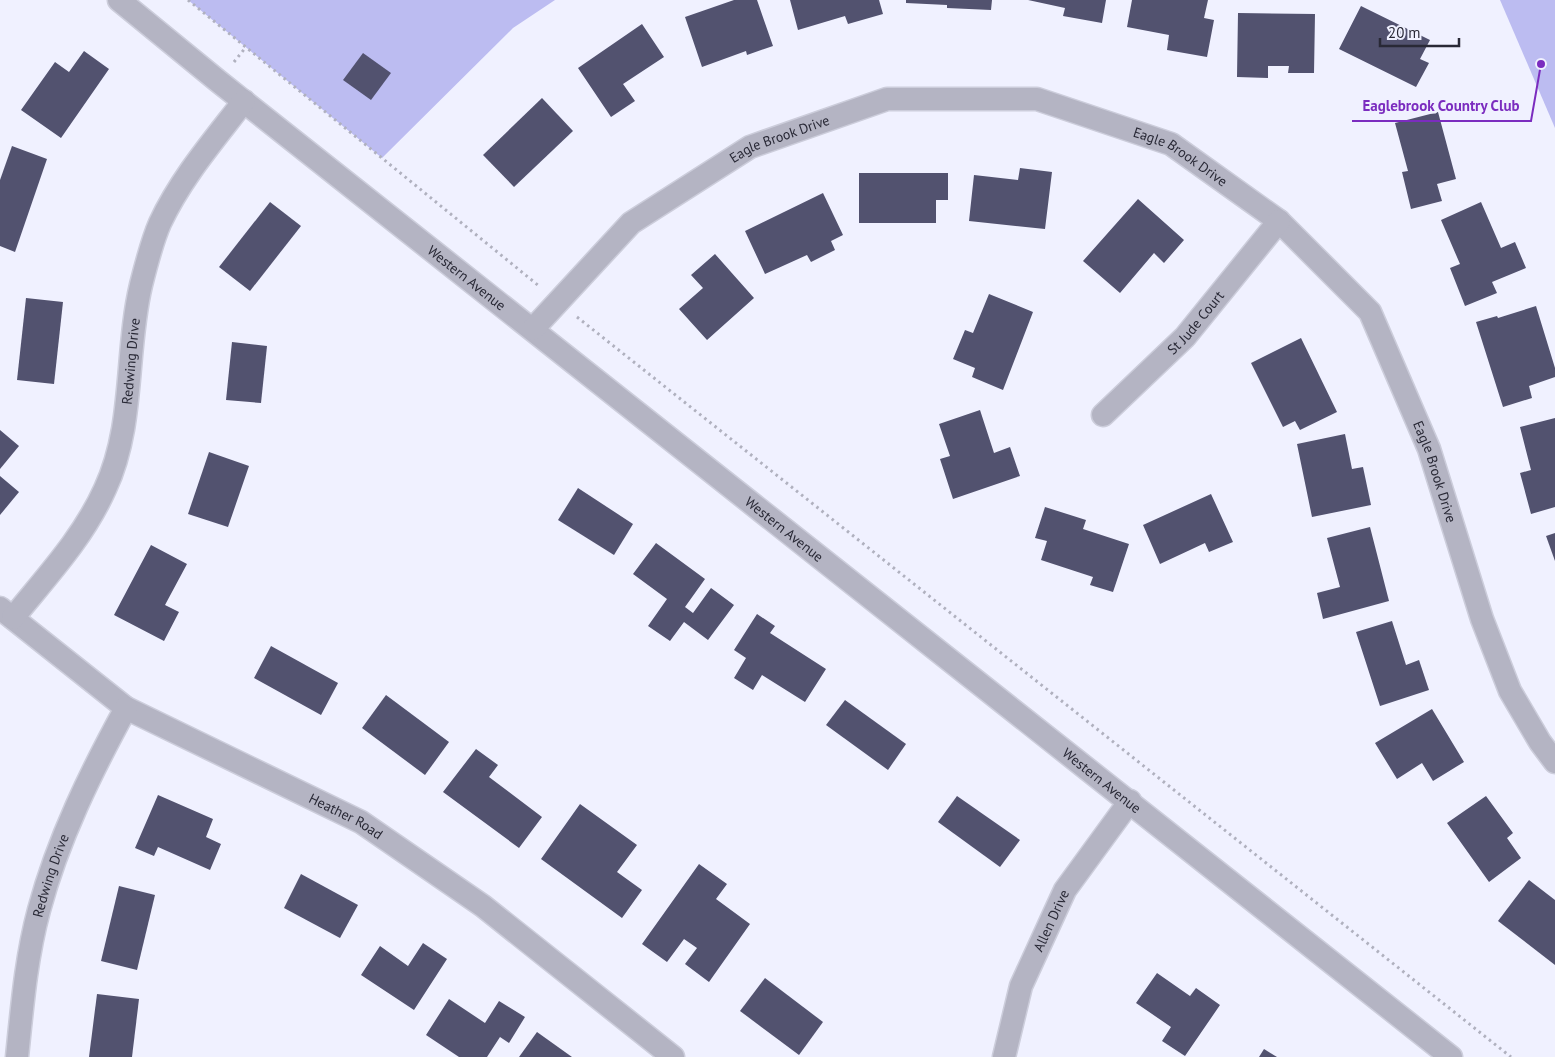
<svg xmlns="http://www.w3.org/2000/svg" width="1555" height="1057" font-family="'PT Sans',sans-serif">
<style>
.green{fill:#bcbcf1}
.building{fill:#52526f}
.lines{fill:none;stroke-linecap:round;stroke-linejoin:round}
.minor-casing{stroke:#cccddb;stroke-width:25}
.path{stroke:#b0b1bf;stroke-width:3;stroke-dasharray:2.5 4;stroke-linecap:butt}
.minor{stroke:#b4b4c3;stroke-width:22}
.labels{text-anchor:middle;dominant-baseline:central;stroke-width:5;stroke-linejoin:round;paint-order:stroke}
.street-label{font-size:14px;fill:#292936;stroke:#f0f1ff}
.leader{fill:none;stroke:#7b2cbf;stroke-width:2}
.callout-dot{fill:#7b2cbf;stroke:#f0f1ff;stroke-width:2}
.callout-label{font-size:15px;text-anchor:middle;font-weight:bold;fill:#7b2cbf;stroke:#f0f1ff;stroke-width:5;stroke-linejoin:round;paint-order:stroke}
</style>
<rect width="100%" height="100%" fill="#f0f1ff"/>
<g class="green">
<polygon points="188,0 555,0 513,28 382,158"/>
<polygon points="1500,0 1555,0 1555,128"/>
</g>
<g class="building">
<polygon points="734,0 757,0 773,46 747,55 746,51 702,67 685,17"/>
<polygon points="790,0 879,0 883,14 848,24 845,16 798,30"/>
<polygon points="906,0 992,0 991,10 947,8 947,5 906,3"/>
<polygon points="1028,0 1106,0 1102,23 1063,16 1065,8"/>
<polygon points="1132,0 1208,0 1204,18 1214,20 1207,57 1167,50 1169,35 1127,27"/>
<polygon points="1361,6 1430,40 1420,59 1429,63 1416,87 1339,49"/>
<polygon points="1238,13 1315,14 1314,73 1288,73 1289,66 1268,66 1268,78 1237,77"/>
<polygon points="642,24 664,57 623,84 635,101 611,117 578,68"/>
<polygon points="84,51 109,69 61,138 21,110 55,62 69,72"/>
<polygon points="363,53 391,73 371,100 343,80"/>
<polygon points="542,98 573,131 514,187 483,155"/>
<polygon points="1438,112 1456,179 1437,184 1442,201 1411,209 1402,172 1408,171 1395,123"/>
<polygon points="12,146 47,159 15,252 0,246 0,180"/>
<polygon points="1020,168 1052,172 1045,229 969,221 974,175 1018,180"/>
<polygon points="859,173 948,173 948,200 936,200 936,223 859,223"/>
<polygon points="823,193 843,235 831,241 835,250 811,262 807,255 765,274 745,231"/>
<polygon points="1138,199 1184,240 1164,263 1154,253 1120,293 1083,261"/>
<polygon points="270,202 301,226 250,291 219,267"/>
<polygon points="1481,202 1501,248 1515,242 1526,268 1492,282 1497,293 1465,306 1450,268 1460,264 1441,220"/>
<polygon points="715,254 754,298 707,340 679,309 703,288 691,275"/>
<polygon points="989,294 1033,312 1003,390 972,377 975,368 953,359 965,330 973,333"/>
<polygon points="26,298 63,302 54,384 17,380"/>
<polygon points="1536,306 1555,368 1555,377 1529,386 1532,398 1503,407 1476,322 1497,316 1498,318"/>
<polygon points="1301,338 1337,412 1300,430 1295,421 1283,427 1251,363"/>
<polygon points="232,342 267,346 261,403 226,400"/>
<polygon points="980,410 994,453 1010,447 1020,476 953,499 940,459 950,456 939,424"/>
<polygon points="1555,418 1555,507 1531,514 1520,473 1531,470 1520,427"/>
<polygon points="0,430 19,446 0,469"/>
<polygon points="1345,434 1352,469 1363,467 1371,505 1312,517 1297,444"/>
<polygon points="209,452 249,466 228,527 188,514"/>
<polygon points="0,476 19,492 0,515"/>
<polygon points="578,488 633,524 614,555 558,520"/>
<polygon points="1211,494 1233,542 1209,552 1205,543 1160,564 1143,525"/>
<polygon points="1045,507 1086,520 1083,529 1129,544 1113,592 1090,585 1093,577 1041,560 1047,541 1035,538"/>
<polygon points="1370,527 1389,601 1323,619 1317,593 1340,587 1327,538"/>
<polygon points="1555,533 1555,561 1546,536"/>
<polygon points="656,543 705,579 685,607 693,613 711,588 734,605 708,640 684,622 670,641 648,626 667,599 633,574"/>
<polygon points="151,545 187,564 165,605 179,612 164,641 114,615"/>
<polygon points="757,614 775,626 770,633 826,669 805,702 762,675 753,690 734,678 746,658 734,650"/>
<polygon points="1392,621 1406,665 1419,660 1429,690 1380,706 1356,632"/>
<polygon points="271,646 338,683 321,715 254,678"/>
<polygon points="386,695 449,742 425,775 362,728"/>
<polygon points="845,700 906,744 888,770 826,725"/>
<polygon points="1432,709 1464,762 1433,781 1422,763 1397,779 1375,743"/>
<polygon points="476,749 498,765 489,777 542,817 519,848 443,792"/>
<polygon points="158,795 213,819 206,837 221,844 210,870 158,847 154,856 135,848"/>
<polygon points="957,796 1020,840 1000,867 938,822"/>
<polygon points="1486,796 1513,833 1507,838 1521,858 1489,882 1447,823"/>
<polygon points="580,804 637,845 617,872 642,890 622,918 541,859"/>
<polygon points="699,864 727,884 716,899 750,924 709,982 685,964 697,948 684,939 667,962 642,944"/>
<polygon points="301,874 358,905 340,938 284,908"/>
<polygon points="1529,880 1555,900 1555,965 1498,921"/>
<polygon points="119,886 155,895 137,970 101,961"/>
<polygon points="423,943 447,959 414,1010 361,975 380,946 408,966"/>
<polygon points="1157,973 1190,996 1196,988 1220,1005 1185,1056 1162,1041 1171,1027 1136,1003"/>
<polygon points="765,978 823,1022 799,1055 740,1011"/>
<polygon points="97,994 139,999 132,1057 89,1057"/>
<polygon points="449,999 485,1023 499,1001 525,1017 509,1043 500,1037 487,1057 459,1057 426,1035"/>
<polygon points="537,1032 572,1057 519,1057"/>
<polygon points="1264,1049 1277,1057 1259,1057"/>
</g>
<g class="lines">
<g class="minor-casing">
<g id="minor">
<path id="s1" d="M 119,0 L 218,81 L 1451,1057"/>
<path id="s2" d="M 533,329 L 631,223 L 750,147 L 887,99 L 1037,99 L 1171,144 L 1279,221 L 1370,312 L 1429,449 L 1482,619 L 1510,691 L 1540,742 L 1555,762"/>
<path id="s3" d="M 1103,415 L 1185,337 L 1279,221"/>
<path id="s4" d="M 0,608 L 126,708 L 361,822 L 483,906 L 673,1057"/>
<path id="s5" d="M 13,618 C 47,576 83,538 105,489 C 135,425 125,352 141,285 C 146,265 152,241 160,223 C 181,178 214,140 244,101"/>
<path id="s6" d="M 17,1057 C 22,1008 26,958 39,910 C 58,839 91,772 126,708"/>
<path id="s7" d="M 1004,1057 L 1021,986 L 1065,890 L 1130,801"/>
</g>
</g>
<g class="path">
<polyline points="188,0 539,286"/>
<polyline points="234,62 246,47"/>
<polyline points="577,317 1511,1057"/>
</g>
<use href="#minor" class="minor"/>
</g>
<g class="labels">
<g class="street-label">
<text stroke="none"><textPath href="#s2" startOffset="316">Eagle Brook Drive</textPath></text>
<text stroke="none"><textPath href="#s2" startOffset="736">Eagle Brook Drive</textPath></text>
<text stroke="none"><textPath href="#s1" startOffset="445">Western Avenue</textPath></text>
<text stroke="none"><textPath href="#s3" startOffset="131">St Jude Court</textPath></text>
<text stroke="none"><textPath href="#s5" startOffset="290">Redwing Drive</textPath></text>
<text stroke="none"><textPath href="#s2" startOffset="1156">Eagle Brook Drive</textPath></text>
<text stroke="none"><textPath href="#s1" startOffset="850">Western Avenue</textPath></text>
<text stroke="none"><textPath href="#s1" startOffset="1255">Western Avenue</textPath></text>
<text stroke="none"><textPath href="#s4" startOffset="406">Heather Road</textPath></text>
<text stroke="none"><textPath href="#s6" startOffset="185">Redwing Drive</textPath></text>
<text stroke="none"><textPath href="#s7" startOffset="145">Allen Drive</textPath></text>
</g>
</g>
<path class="leader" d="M1541 64L1531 121H1352"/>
<circle class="callout-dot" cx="1541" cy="64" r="5"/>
<g class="callout-label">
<text x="1441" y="111">Eaglebrook Country Club</text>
</g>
<path d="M1380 38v8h79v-8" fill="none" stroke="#292936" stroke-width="2.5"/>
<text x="1388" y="38" font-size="15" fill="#292936" stroke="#f0f1ff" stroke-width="4" paint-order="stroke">20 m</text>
</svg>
